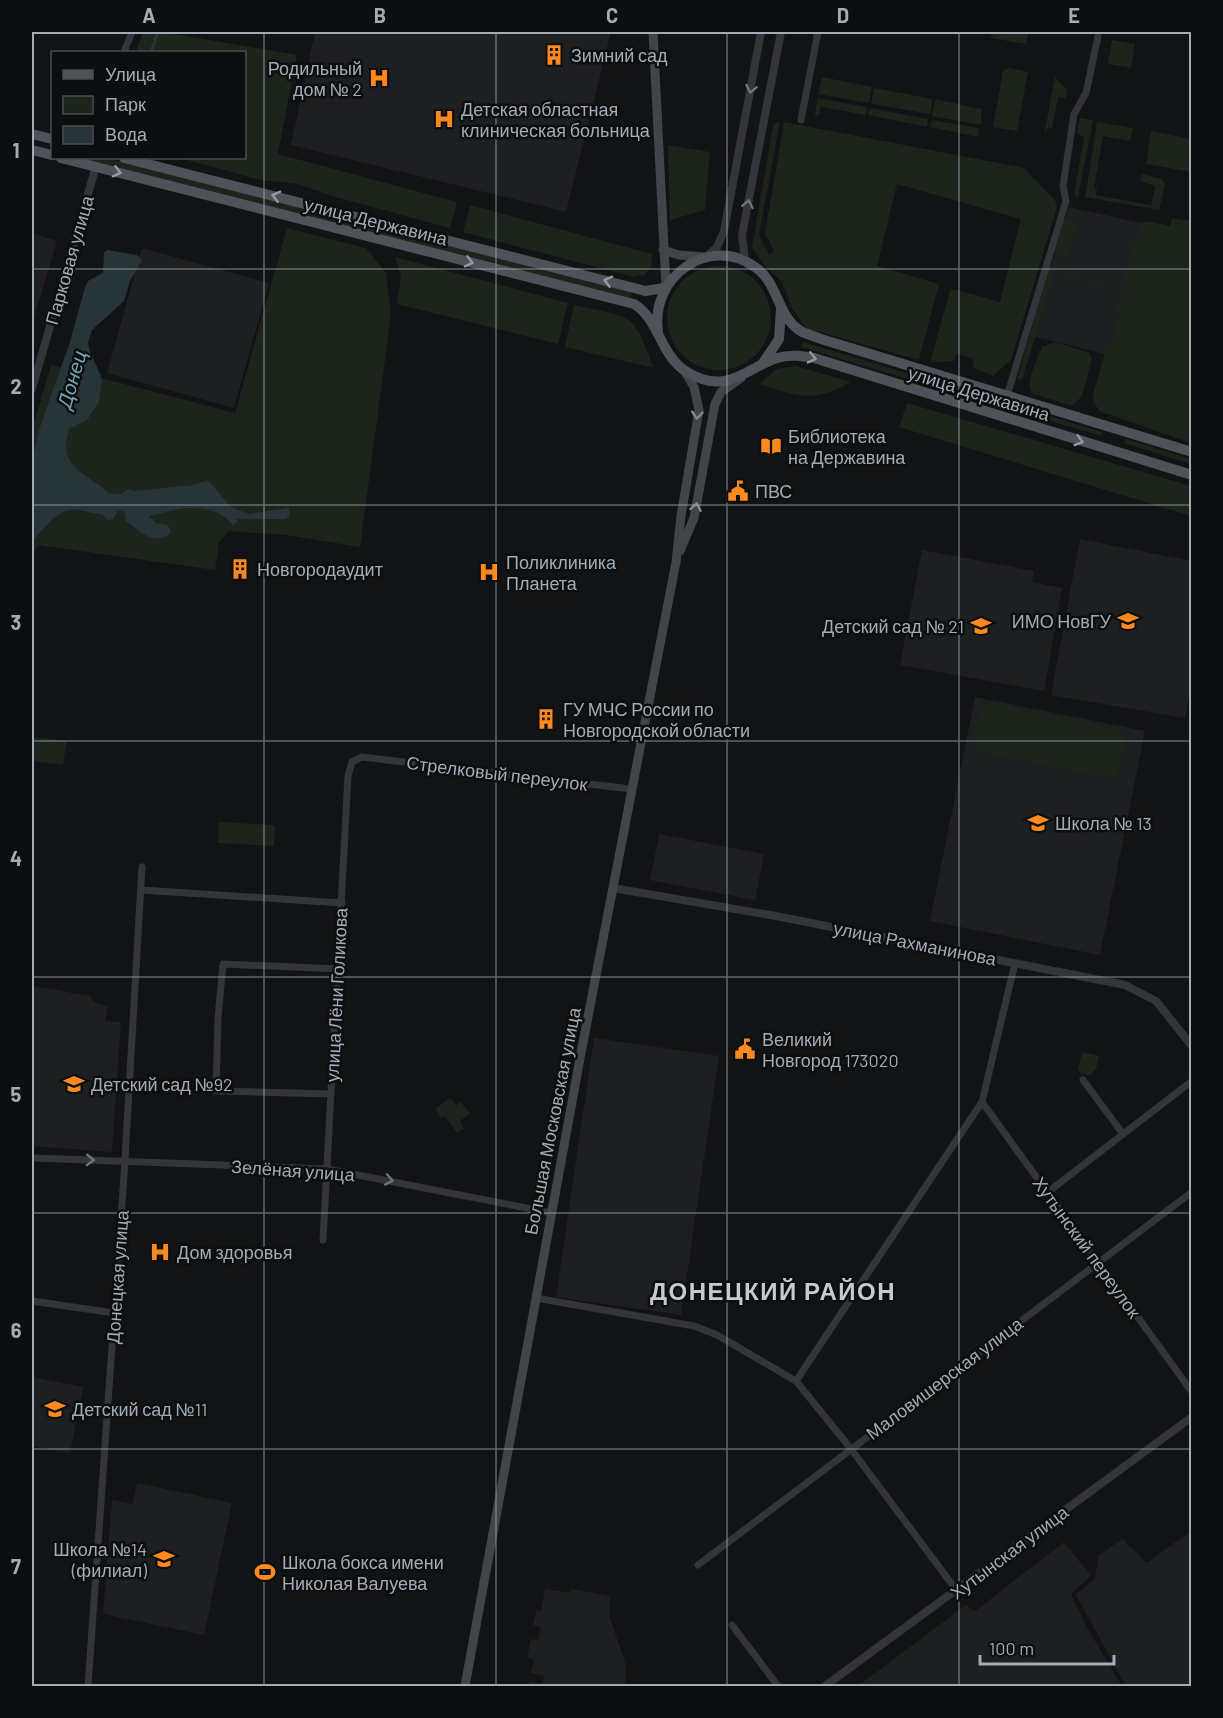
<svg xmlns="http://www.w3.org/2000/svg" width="1223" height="1718" font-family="Barlow,sans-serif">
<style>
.built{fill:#1e1f21}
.green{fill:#1c241c}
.water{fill:#273539}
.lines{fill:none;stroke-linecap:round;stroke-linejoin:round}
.stream{stroke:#273539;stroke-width:3}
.minor{stroke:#33353a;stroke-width:7}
.tertiary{stroke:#33353a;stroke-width:8}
.secondary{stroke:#41454a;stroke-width:9}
.primary{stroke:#4f5359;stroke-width:10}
.oneway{stroke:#70767e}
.oneway2{stroke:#919aa3}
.oneway3{stroke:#808890}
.grid{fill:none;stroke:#a2acb6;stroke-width:1.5;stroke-opacity:0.55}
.labels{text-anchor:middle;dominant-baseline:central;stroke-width:5;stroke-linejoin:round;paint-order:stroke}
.poi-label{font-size:18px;fill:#a2acb6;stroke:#0d0e0f;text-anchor:start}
.street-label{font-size:18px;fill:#a2acb6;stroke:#0d0e0f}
.water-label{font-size:20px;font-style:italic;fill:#75a4b5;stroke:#0d0e0f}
.district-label{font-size:24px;font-weight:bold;letter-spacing:1.5px;fill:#c4cad2;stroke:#0d0e0f}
.neatline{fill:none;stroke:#a2acb6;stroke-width:2}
.grid-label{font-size:20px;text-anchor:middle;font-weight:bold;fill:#a2acb6}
</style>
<rect width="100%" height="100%" fill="#121314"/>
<g class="built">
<polygon points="315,32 611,32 566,212 291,145"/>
<polygon points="1069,207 1151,225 1112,356 1030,335"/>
<polygon points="32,233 57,241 32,325"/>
<polygon points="142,248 269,283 234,408 107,373"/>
<polygon points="1080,539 1191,561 1192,680 1185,718 1051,695"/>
<polygon points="922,550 1034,571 1032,582 1062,588 1044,691 900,665"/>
<polygon points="975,697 1145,731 1100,955 930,921"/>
<polygon points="659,834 764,854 755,900 650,880"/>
<polygon points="32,986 90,996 94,1002 108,1006 105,1021 121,1022 112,1152 32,1146"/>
<polygon points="594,1038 719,1056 681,1315 556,1297"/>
<polygon points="32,1377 83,1387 70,1453 32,1446"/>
<polygon points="137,1483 232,1503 204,1635 103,1614 112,1500 133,1504"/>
<polygon points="1191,1531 1191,1686 1126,1686 1076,1595 1095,1578 1098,1556 1122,1539 1147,1563"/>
<polygon points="1064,1542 1091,1576 1071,1594 1086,1626 1122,1686 858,1686 966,1605 975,1611"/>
<polygon points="545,1589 570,1593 572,1589 610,1596 609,1615 625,1662 626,1686 529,1686 530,1681 542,1684 544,1676 531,1673 534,1660 527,1658 531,1639 538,1640 541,1627 533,1625 536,1611 541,1611"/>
</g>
<g class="green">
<polygon points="143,32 163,32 297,55 278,154 457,202 450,228 332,196 298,184 261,180 180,158 244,158 244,52 136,52"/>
<polygon points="992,32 1029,32 1026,44 991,38"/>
<polygon points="1112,40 1135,44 1131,68 1108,64"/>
<polygon points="1008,68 1028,72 1017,131 993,127 1003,71"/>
<polygon points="822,77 872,87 869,103 818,94"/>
<polygon points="1055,77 1067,90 1066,98 1058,97 1052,129 1047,128 1044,135"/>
<polygon points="874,88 933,99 930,114 871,104"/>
<polygon points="817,98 867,107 866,115 821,107 819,115 815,116"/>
<polygon points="935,99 981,109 981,125 932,116"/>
<polygon points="870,108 928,119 927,127 868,115"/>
<polygon points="1080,118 1093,120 1078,198 1074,195 1084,137 1077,133"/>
<polygon points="932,120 979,128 978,137 930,127"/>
<polygon points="776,122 780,122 759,235 769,255 774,251 765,233 784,122 1024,168 1055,200 1057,207 1011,360 993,376 972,367 974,359 956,353 954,361 930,362 950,291 953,289 1000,302 1021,219 897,184 877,266 939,284 919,360 806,328 792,308 781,281 763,264 752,247 773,126"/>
<polygon points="1097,122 1133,128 1130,141 1103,136 1094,188 1097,189 1096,195 1151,205 1155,186 1140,181 1142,174 1162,179 1165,185 1159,210 1085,197"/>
<polygon points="1151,131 1191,139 1191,172 1146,164"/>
<polygon points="668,145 710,152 705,210 670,220"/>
<polygon points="81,158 105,158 632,292 630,298"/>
<polygon points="470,205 652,254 651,268 644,275 633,277 463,232"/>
<polygon points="1064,218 1078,222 1068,258 1058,255 1055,250"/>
<polygon points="1172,218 1191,221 1191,443 1099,411 1092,398 1107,346 1111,347 1120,315 1116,313 1121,296 1118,292 1140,225 1146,221 1170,226"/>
<polygon points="287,228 366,248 386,273 391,315 360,547 286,535 229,531 219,542 215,570 38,545 32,559 32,429 51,365 235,413"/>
<polygon points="395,257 568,303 558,344 397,304 401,276"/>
<polygon points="1058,263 1056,270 1114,288 1113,291 1055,273 1023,377 1019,381 1018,376 1049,268"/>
<circle cx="719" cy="318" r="52"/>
<path d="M 574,305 C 633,318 632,310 654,368 L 565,347 Z"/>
<polygon points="803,342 1102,432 1102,434 1101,436 801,347"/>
<path d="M 1055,342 L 1088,352 L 1092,358 L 1082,396 L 1072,406 L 1033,394 C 1024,383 1038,359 1042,347 Z"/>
<path d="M 796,366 L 851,382 C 812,404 799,396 759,384 L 776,369 Z"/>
<polygon points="907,403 1191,486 1191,516 899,427"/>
<polygon points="1126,439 1191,459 1191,464 1124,443"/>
<path d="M 990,702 L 1121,729 C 1126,737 1122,771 1113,776 C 1111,778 1107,777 1104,777 L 980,752 C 970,740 976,719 982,706 Z"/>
<polygon points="34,737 67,741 63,765 32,761"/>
<polygon points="219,822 275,825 274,846 218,843"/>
<polygon points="1082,1052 1099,1056 1096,1069 1090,1075 1081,1074 1078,1069"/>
<polygon points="450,1098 456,1105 461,1102 470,1114 460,1121 464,1128 457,1133 445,1116 441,1118 435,1109"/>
</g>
<path class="water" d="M 107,250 L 137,255 L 142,260 L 130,281 L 124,301 L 92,330 L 88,343 L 90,351 L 102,379 L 99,402 L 87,420 L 69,429 C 57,469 86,472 109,493 L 121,494 L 129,489 L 133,491 L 194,485 L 208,480 L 230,506 L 248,514 L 289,508 L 290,515 L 286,519 L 237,519 L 237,522 L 233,525 C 215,503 185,506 163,513 C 159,515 154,514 149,516 L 156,523 L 168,525 L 171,533 C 152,547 141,531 126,521 L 124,510 L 117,511 L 114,519 L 107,520 C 103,512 99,515 91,513 C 59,502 52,522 32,541 L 32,463 L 39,430 L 70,342 L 85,287 L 88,281 L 103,273 L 104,253 Z"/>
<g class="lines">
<polyline class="stream" points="151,52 158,32"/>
<g class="minor">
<polyline points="124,52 132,32"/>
<polyline points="801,120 818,32"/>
<polyline points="1007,396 1066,201 1063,186 1074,114 1086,93 1099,32"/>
<polyline points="141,890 342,903"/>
<polyline points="1083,1080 1123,1134"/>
<polyline points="331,1094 216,1091 218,1018 223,964 339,969"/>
<polyline points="982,1102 1192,1392"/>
<polyline points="32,1158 327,1169 552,1213"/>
<polyline points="1048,1192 1192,1081"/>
<polyline points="323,1240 348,776 352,762 362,757 631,789"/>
<polyline points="536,1298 694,1326 717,1335 796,1381 851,1449 957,1591"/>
<polyline points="32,1301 114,1313"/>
<polyline points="796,1381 982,1102 1015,963"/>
<polyline points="698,1565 1192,1192"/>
<polyline points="732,1625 778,1686"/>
<polyline points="88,1686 124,1176 142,867"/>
</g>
<g class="tertiary">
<polyline points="706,257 717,247 724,231 761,32"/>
<polyline points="745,261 742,235 781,32"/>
<polyline points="32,389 96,166"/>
<polyline points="613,888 776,916 1125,985 1156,1001 1192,1046"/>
<polyline points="825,1686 1192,1417"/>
</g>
<g class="secondary">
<polyline points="653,32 666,286"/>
<polyline points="663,250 679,255 705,257"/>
<polyline points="680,551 694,518 715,404 721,392 741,378"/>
<polyline points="465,1686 581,1053 676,562 681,516 699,410 694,387 685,372"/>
</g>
<g class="primary">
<polyline points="32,134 52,139"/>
<polyline points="32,150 52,155"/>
<path d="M 61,158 L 634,304 C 660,320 660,356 687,372 C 727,396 744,369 777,358 C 790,354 802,356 814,358 L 1192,475"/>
<polyline points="124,158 634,288 645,291 665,288"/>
<path d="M 658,331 C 650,278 708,234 755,267 C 778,282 777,315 799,330 C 805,334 814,336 821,339 L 1192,452"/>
<polyline points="763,363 779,339 781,309"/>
</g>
</g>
<defs><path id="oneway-chevron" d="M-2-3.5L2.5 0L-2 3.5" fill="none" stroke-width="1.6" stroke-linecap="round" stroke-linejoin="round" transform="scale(1.5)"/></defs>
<g class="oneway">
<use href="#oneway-chevron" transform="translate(751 89) rotate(101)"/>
<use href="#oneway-chevron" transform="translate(748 204) rotate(-79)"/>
<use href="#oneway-chevron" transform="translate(90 1160) rotate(2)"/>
<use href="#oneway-chevron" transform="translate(389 1180) rotate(11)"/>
</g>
<g class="oneway2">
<use href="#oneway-chevron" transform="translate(117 172) rotate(14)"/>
<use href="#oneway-chevron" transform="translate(276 196) rotate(-166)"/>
<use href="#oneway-chevron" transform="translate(469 262) rotate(14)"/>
<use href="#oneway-chevron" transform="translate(608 281) rotate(-166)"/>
<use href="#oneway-chevron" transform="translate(812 358) rotate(13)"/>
<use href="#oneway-chevron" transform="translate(1079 441) rotate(17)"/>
</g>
<g class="oneway3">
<use href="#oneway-chevron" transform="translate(697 415) rotate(96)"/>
<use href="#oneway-chevron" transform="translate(696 507) rotate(-80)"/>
</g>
<path class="grid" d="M 264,32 L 264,1686M 496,32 L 496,1686M 727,32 L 727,1686M 959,32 L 959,1686M 32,269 L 1192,269M 32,505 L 1192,505M 32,741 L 1192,741M 32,977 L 1192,977M 32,1213 L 1192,1213M 32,1449 L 1192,1449"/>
<defs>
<g id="building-bare" transform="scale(1.62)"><path d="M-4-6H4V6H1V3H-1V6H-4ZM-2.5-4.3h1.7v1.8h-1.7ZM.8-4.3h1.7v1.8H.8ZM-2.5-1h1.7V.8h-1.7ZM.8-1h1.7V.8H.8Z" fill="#ff891f" stroke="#0d0e0f" stroke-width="2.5" paint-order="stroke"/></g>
<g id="hospital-bare" transform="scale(1.62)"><path d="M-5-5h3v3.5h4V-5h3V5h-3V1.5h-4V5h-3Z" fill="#ff891f" stroke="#0d0e0f" stroke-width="2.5" paint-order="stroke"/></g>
<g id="library-bare" transform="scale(1.62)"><path d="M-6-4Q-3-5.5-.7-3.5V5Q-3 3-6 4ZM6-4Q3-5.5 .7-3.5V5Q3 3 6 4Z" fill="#ff891f" stroke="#0d0e0f" stroke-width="2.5" paint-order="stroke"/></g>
<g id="civic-bare" transform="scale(1.62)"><path d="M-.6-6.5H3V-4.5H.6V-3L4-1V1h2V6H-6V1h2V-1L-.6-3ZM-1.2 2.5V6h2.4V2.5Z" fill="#ff891f" stroke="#0d0e0f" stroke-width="2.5" paint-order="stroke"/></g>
<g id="university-bare" transform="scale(1.62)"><path d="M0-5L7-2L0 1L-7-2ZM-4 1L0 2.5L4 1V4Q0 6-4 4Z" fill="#ff891f" stroke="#0d0e0f" stroke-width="2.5" paint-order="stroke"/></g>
<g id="school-bare" transform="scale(1.62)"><path d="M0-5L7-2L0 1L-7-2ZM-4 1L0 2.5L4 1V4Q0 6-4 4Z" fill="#ff891f" stroke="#0d0e0f" stroke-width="2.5" paint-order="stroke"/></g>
<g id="stadium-bare" transform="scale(1.62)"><path d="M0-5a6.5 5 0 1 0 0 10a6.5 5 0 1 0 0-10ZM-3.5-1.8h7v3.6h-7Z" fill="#ff891f" stroke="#0d0e0f" stroke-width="2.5" paint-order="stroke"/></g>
</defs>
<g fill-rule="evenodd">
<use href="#building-bare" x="554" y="55"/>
<use href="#hospital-bare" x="379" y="78"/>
<use href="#hospital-bare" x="444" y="119"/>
<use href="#library-bare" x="771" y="446"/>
<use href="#civic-bare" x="738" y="491"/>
<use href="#building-bare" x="240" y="569"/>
<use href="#hospital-bare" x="489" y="572"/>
<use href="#university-bare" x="1128" y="621"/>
<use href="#school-bare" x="981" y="626"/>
<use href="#building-bare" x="546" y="719"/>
<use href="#school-bare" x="1038" y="823"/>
<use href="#civic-bare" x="745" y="1049"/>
<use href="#school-bare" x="74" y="1084"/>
<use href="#hospital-bare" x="160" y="1252"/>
<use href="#school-bare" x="55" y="1409"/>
<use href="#school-bare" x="164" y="1559"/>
<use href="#stadium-bare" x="265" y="1572"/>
</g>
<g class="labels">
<g class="poi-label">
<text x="571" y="55">Зимний сад</text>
<text x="362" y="68" text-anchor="end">Родильный<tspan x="362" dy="21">дом № 2</tspan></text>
<text x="461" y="109">Детская областная<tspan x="461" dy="21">клиническая больница</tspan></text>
<text x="788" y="436">Библиотека<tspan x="788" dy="21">на Державина</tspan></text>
<text x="755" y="491">ПВС</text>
<text x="506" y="562">Поликлиника<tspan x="506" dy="21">Планета</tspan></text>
<text x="257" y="569">Новгородаудит</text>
<text x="1111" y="621" text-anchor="end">ИМО НовГУ</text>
<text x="964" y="626" text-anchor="end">Детский сад № 21</text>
<text x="563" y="709">ГУ МЧС России по<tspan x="563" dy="21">Новгородской области</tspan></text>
<text x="1055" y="823">Школа № 13</text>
<text x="762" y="1039">Великий<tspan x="762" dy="21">Новгород 173020</tspan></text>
<text x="91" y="1084">Детский сад №92</text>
<text x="177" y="1252">Дом здоровья</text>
<text x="72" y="1409">Детский сад №11</text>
<text x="147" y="1549" text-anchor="end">Школа №14<tspan x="147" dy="21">(филиал)</tspan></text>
<text x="282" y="1562">Школа бокса имени<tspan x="282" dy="21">Николая Валуева</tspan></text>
</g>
<g class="street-label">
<text transform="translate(376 221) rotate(14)">улица Державина</text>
<text transform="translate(69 260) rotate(-74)">Парковая улица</text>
<text transform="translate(979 393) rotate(17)">улица Державина</text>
<text transform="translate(497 773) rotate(7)">Стрелковый переулок</text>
<text transform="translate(915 943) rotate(11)">улица Рахманинова</text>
<text transform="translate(336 995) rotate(-87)">улица Лёни Голикова</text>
<text transform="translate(552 1121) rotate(-79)">Большая Московская улица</text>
<text transform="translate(293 1170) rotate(4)">Зелёная улица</text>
<text transform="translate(1087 1247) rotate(54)">Хутынский переулок</text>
<text transform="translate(117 1277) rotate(-86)">Донецкая улица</text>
<text transform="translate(944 1378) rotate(-37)">Маловишерская улица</text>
<text transform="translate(1009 1552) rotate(-37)">Хутынская улица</text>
</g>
<g class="water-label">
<text transform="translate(71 379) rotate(-74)">Донец</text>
</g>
<g class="district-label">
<text x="773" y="1290">ДОНЕЦКИЙ РАЙОН</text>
</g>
</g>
<rect width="1223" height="1718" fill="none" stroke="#0d0e0f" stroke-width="66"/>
<rect x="51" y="51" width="195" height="108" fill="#0d0e0f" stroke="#494d52" stroke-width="1.5"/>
<rect x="63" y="70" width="30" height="9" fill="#4f5359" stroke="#494d52" stroke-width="1.5"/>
<text x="105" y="81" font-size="18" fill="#a2acb6">Улица</text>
<rect x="63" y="96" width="30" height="18" fill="#1c241c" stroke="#494d52" stroke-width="1.5"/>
<text x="105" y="111" font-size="18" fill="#a2acb6">Парк</text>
<rect x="63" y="126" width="30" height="18" fill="#273539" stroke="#494d52" stroke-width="1.5"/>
<text x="105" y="141" font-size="18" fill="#a2acb6">Вода</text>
<path d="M980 1655v9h134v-9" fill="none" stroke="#a2acb6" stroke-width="3"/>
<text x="989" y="1655" font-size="18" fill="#a2acb6" stroke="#0d0e0f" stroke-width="4.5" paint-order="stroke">100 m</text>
<rect x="33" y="33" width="1157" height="1652" class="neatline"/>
<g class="grid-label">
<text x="149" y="23">A</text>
<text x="380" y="23">B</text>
<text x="612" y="23">C</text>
<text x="843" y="23">D</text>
<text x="1074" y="23">E</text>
<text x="16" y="158">1</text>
<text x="16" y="394">2</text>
<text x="16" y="630">3</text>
<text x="16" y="866">4</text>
<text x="16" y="1102">5</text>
<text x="16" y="1338">6</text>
<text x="16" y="1574">7</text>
</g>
</svg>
